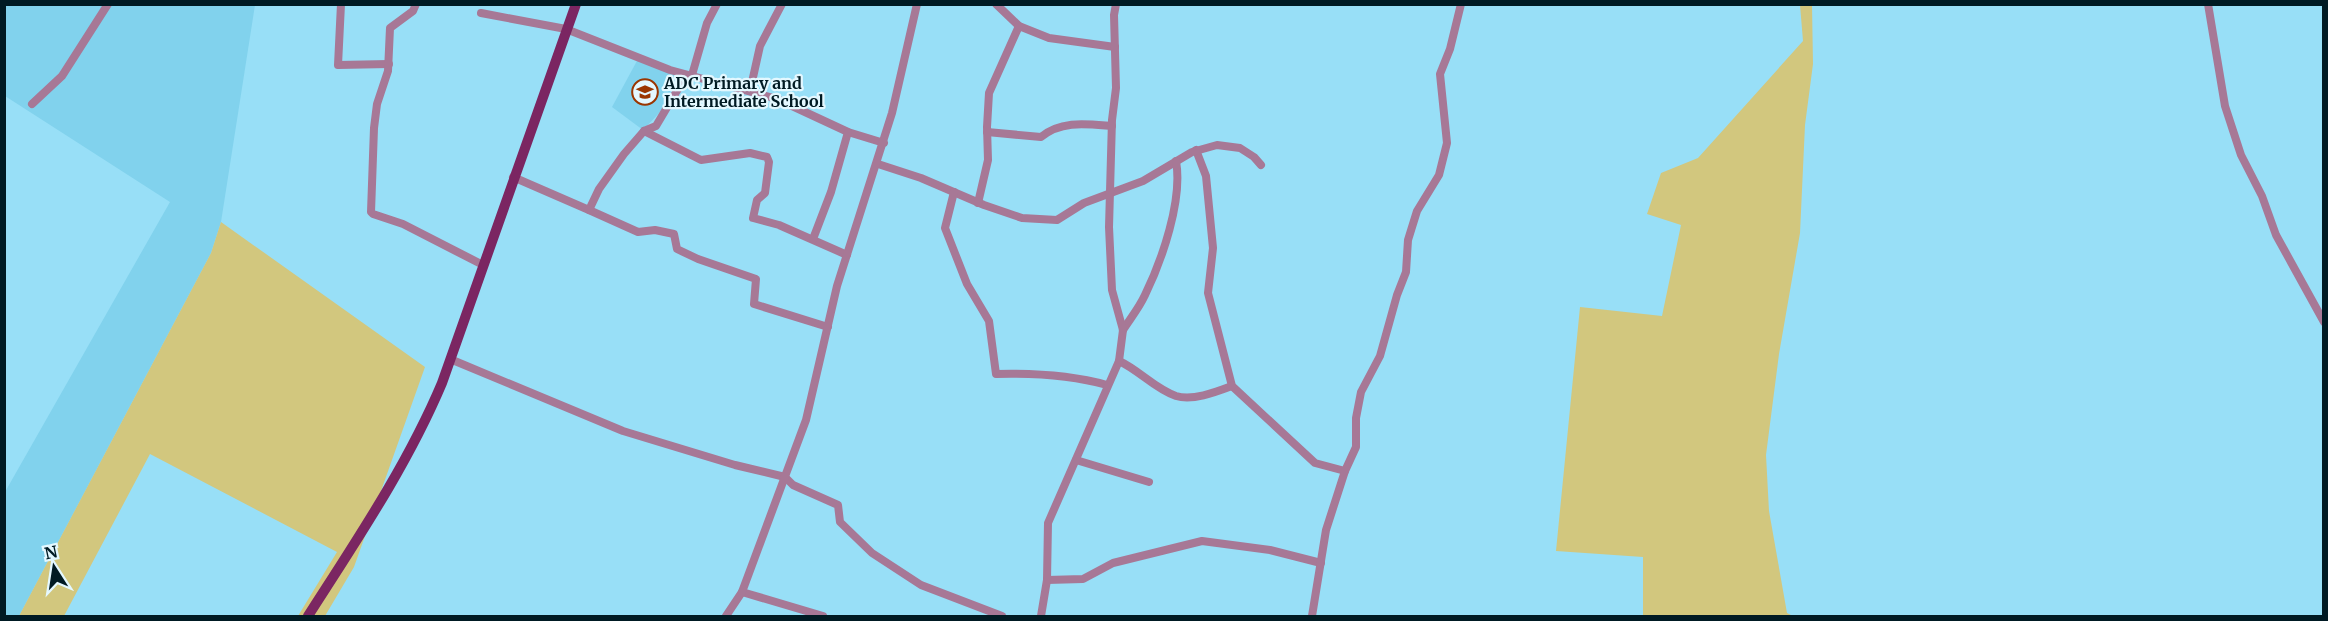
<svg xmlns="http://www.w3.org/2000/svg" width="2328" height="621" font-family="Merriweather,serif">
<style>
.built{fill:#81d2ed}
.green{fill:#d2c77e}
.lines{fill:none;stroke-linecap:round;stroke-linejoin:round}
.minor{stroke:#a77896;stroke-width:8}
.major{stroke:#7b2662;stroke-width:10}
.labels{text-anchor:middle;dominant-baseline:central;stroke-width:4.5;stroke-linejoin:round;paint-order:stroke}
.poi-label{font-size:16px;font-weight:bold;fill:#001a23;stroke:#e4f8ff;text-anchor:start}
</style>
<rect width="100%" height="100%" fill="#98dff7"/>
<g class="built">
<polygon points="4,5 255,5 221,222 211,253 19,616 5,616 5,492 170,202 5,96"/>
<polygon points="638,59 677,77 662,110 643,130 612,107"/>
</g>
<g class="green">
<polygon points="1800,5 1812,5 1813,64 1805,125 1800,233 1779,354 1766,455 1769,511 1787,613 1793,616 1643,616 1643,557 1556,551 1580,307 1662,316 1681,225 1647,214 1661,173 1698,158 1803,41"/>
<polygon points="221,222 425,367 354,567 325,616 298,616 337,552 150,454 64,616 19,616 211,253"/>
</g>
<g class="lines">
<g class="minor">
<polyline points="341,4 338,65 389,64"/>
<polyline points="416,4 413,11 390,28 388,71 377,104 374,128 371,212 373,214 403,224 483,265"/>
<polyline points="996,4 1019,26 1049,38 1115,47"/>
<polyline points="2208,4 2225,106 2241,155 2262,196 2276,235 2324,322"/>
<polyline points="481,13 566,29 670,70 777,99 848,132 884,143"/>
<polyline points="750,91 760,46 782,4"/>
<polyline points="32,104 62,76 108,4"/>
<polyline points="644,131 701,160 750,153 767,157 769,162 765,193 757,200 753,218 779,225 847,255"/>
<path d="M 987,132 L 1041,137 C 1061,120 1087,124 1112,126"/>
<polyline points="1196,150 1206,176 1213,248 1208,293 1232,386 1315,463 1345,471"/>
<polyline points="878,164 921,178 984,205 1022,218 1057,220 1084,203 1143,181 1192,152 1217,145 1240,148 1254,157 1261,165"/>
<polyline points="513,177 589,210 599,189 624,154 644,131 656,126 681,84 692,75 707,23 717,4"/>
<path d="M 954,192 L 945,228 L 967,284 L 989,321 L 996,374 C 1034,373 1071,375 1107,385"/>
<polyline points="978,203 988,160 987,127 989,93 1019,26"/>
<polyline points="589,210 638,232 655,230 674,234 677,249 698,259 756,279 754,304 828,327"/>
<polyline points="813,239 831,192 848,132"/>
<path d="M 1123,330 C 1130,319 1139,308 1145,295 C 1162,260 1183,200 1176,161"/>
<polyline points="450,359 623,431 735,465 785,477 793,485 838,505 840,522 872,553 921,585 1002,616"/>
<path d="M 1119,361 C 1139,370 1155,389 1176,396 C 1193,401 1216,392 1232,386"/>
<polyline points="1076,460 1149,482"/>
<polyline points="1047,580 1083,579 1113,563 1202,541 1270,550 1321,563"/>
<polyline points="742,592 823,616"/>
<polyline points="726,616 742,592 806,420 837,286 892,113 917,4"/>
<polyline points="1041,616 1047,580 1048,523 1119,361 1123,330 1112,290 1109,227 1112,120 1116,88 1114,15 1116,4"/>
<polyline points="1312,616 1326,530 1345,471 1356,447 1356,418 1361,392 1380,356 1397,295 1406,272 1408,240 1417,211 1439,175 1447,143 1440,74 1450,49 1461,4"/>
</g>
<path class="major" d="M 308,616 C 356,541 407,466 442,383 L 576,4"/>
</g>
<defs>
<g id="school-ring" transform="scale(1.35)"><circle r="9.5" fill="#e4f8ff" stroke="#9a3601" stroke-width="1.5"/><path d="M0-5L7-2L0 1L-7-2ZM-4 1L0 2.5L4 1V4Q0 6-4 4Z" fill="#9a3601"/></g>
</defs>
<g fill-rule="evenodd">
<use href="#school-ring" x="645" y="92"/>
</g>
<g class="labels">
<g class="poi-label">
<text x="664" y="83">ADC Primary and<tspan x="664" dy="18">Intermediate School</tspan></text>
</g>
</g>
<rect width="2328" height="621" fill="none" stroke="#001a23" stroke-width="12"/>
<g transform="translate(54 567) rotate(348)" stroke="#e4f8ff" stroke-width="4.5" paint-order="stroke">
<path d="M0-4.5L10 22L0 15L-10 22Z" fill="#001a23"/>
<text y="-9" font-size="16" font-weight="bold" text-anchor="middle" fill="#001a23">N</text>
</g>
</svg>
